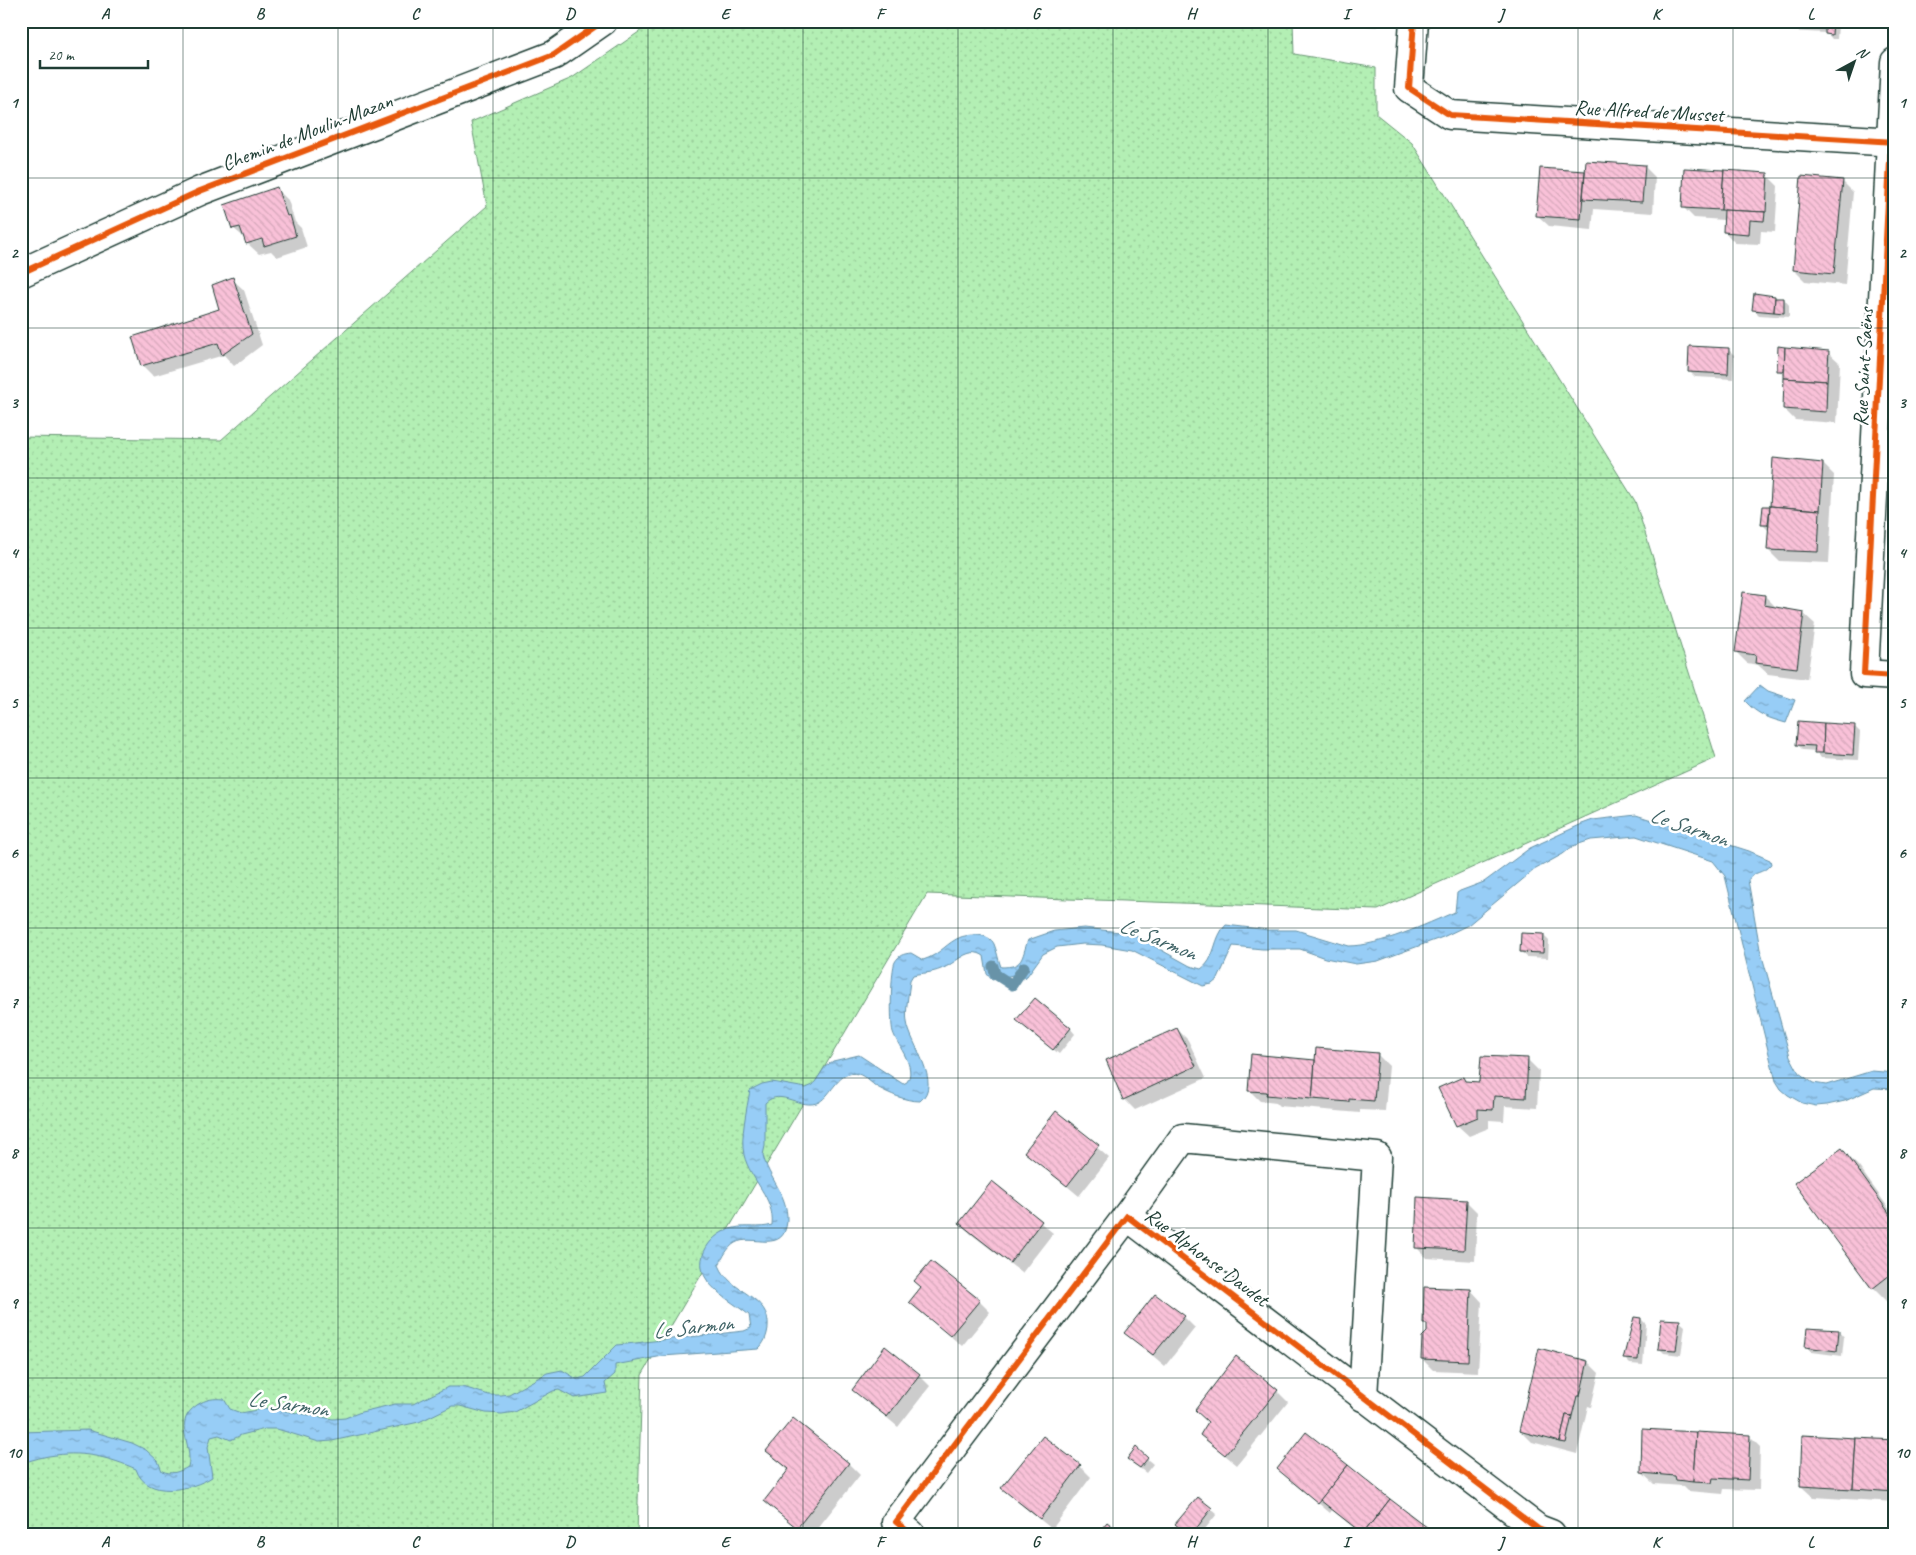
<svg xmlns="http://www.w3.org/2000/svg" width="1916" height="1555" font-family="Caveat,sans-serif">
<style>
.grass{fill:url(#grass-dots);stroke:#699674}
.water{fill:url(#water-ripples);stroke:#6793a8}
.shadow{fill:#0003;fill-rule:evenodd}
.lines{fill:none;stroke-linecap:round;stroke-linejoin:round}
.stream{stroke:#6793a8;stroke-width:11}
.building{fill:url(#building-back-hatch);stroke:#1f3d34}
.minor-casing{stroke:#1f3d34;stroke-width:31}
.tertiary-casing{stroke:#1f3d34;stroke-width:31}
.minor{stroke:#fff;stroke-width:28}
.tertiary{stroke:#fff;stroke-width:28}
.cycleway-casing{stroke:#fff;stroke-width:9}
.cycleway{stroke:#e8590c;stroke-width:6}
.grid{fill:none;stroke:#1f3d34;stroke-width:1;stroke-opacity:0.55}
.labels{text-anchor:middle;dominant-baseline:central;stroke-width:5;stroke-linejoin:round;paint-order:stroke}
.street-label{font-size:21px;fill:#1f3d34;stroke:#fff}
.water-label{font-size:22px;font-style:italic;fill:#3d6164;stroke:#fff}
.neatline{fill:none;stroke:#1f3d34;stroke-width:2}
.grid-label{font-size:16px;text-anchor:middle;font-weight:bold;fill:#1f3d34}
</style>
<defs>
<pattern id="grass-dots" width="8" height="8" patternUnits="userSpaceOnUse" patternTransform="scale(1.25)"><rect width="8" height="8" fill="#b3efb4"/><path d="M2 2h.1M6 6h.1" fill="none" stroke="#9ace9b" stroke-width="1.8" stroke-linecap="round"/></pattern>
<pattern id="water-ripples" width="26" height="14" patternUnits="userSpaceOnUse" patternTransform="scale(1.25)"><rect width="26" height="14" fill="#97cdf6"/><path d="M2 4q2-2 4 0t4 0M15 11q2-2 4 0t4 0" fill="none" stroke="#7ba8c8"/></pattern>
<pattern id="building-back-hatch" width="6" height="6" patternUnits="userSpaceOnUse" patternTransform="scale(1.25)"><rect width="6" height="6" fill="#f9c1d8"/><path d="M-1 5l2 2M0 0l6 6M5-1l2 2" fill="none" stroke="#d5a7ba"/></pattern>
</defs>
<rect width="100%" height="100%" fill="#fff"/>
<filter id="ink" filterUnits="userSpaceOnUse"><feTurbulence type="fractalNoise" baseFrequency=".02" numOctaves="2"/><feDisplacementMap in="SourceGraphic" scale="10" xChannelSelector="R" yChannelSelector="G"/><feConvolveMatrix kernelMatrix="1 2 1 2 8 2 1 2 1" color-interpolation-filters="sRGB"/></filter>
<g filter="url(#ink)">
<polygon class="grass" points="655,21 1293,21 1294,54 1376,68 1376,114 1412,143 1635,501 1716,758 1378,910 927,894 642,1375 637,1534 21,1534 21,437 221,440 487,206 471,122 572,78"/>
<g class="water">
<path d="M 1760,685 L 1768,691 L 1795,700 L 1786,723 C 1768,718 1758,715 1745,701 Z"/>
<path d="M 1636,815 L 1749,851 L 1770,860 L 1771,864 C 1762,875 1755,870 1748,880 L 1760,949 L 1790,1056 L 1799,1073 L 1813,1083 L 1826,1085 L 1872,1071 L 1895,1073 L 1895,1089 L 1874,1088 L 1845,1101 L 1827,1105 L 1816,1106 L 1802,1103 L 1788,1095 L 1781,1089 L 1776,1081 L 1768,1050 L 1725,876 L 1713,861 L 1636,836 L 1591,840 L 1573,846 L 1563,854 L 1534,870 L 1468,925 L 1443,937 L 1378,961 L 1356,964 L 1325,958 L 1300,949 L 1262,949 L 1233,946 L 1218,979 L 1212,984 L 1203,986 L 1132,950 L 1102,945 L 1083,944 L 1057,947 L 1043,954 L 1027,976 L 1016,982 L 1013,975 L 992,980 L 987,974 L 984,956 C 968,945 956,964 941,969 C 932,973 922,973 913,975 L 910,980 C 909,993 905,1009 907,1022 C 910,1044 943,1083 920,1101 C 905,1101 890,1094 877,1087 C 871,1083 865,1076 858,1074 C 839,1069 832,1095 819,1102 C 801,1111 781,1087 765,1103 L 765,1146 L 763,1155 C 768,1178 788,1194 787,1220 C 785,1256 752,1233 735,1243 C 727,1248 723,1257 719,1265 C 730,1294 771,1295 768,1328 C 767,1336 764,1344 758,1349 L 663,1356 L 615,1365 L 615,1374 L 605,1383 L 607,1393 L 574,1398 L 559,1390 L 553,1391 L 515,1412 L 502,1414 L 486,1413 L 460,1406 L 452,1406 L 419,1422 L 332,1441 L 319,1442 L 277,1429 L 265,1429 L 241,1435 L 231,1440 L 219,1435 L 211,1437 L 208,1447 L 212,1477 C 192,1490 146,1500 136,1469 C 111,1458 84,1451 56,1455 C 44,1456 33,1460 21,1463 L 21,1432 L 88,1430 L 132,1443 L 146,1450 L 158,1461 L 162,1471 C 171,1475 179,1472 188,1467 C 194,1444 171,1423 197,1405 C 206,1399 214,1398 224,1399 L 230,1409 L 241,1413 L 268,1408 L 333,1419 L 345,1418 L 361,1412 L 395,1404 L 413,1404 L 448,1387 L 463,1387 L 489,1395 L 501,1395 L 509,1394 L 547,1373 L 562,1370 L 577,1379 L 585,1377 L 617,1345 L 744,1331 L 751,1328 L 749,1315 C 737,1305 715,1293 707,1280 C 692,1259 711,1232 734,1228 C 746,1225 759,1229 772,1225 C 775,1198 750,1180 744,1155 C 740,1137 747,1109 750,1090 L 762,1084 L 772,1082 L 806,1088 L 813,1085 L 825,1067 L 833,1061 L 859,1055 L 903,1084 L 907,1082 C 917,1067 898,1047 893,1032 C 890,1023 891,969 895,962 C 899,955 903,954 911,953 L 923,960 C 940,955 947,942 961,937 C 970,934 989,933 994,944 C 997,951 998,959 1001,967 C 1024,967 1021,959 1028,940 L 1054,931 L 1084,928 L 1120,932 L 1136,936 L 1190,966 L 1201,969 C 1216,960 1213,937 1226,925 L 1268,930 L 1296,930 L 1349,946 C 1380,946 1426,924 1455,912 L 1457,893 L 1460,891 L 1484,882 L 1530,848 L 1582,824 L 1593,820 Z"/>
</g>
<g class="shadow">
<polygon points="1338,21 1377,21 1377,27 1341,24"/>
<polygon points="1782,21 1844,21 1844,25 1838,25 1837,39 1832,39 1827,33 1787,31 1782,25"/>
<polygon points="1644,166 1655,177 1653,213 1594,209 1592,230 1549,226 1537,215 1541,169 1586,173"/>
<polygon points="1767,175 1778,186 1775,232 1761,231 1760,244 1735,243 1724,231 1724,220 1694,218 1683,207"/>
<polygon points="1842,181 1853,192 1845,285 1805,281 1794,270"/>
<path d="M 277,189 L 288,200 L 295,222 L 301,228 L 307,247 L 277,257 L 271,251 L 259,254 L 247,243 L 246,239 L 233,228 ZM 268,236 L 269,238 L 252,243 L 252,241 Z"/>
<polygon points="232,279 244,290 262,345 234,366 224,355 153,376 142,365 220,310"/>
<polygon points="1755,295 1784,299 1789,305 1789,317 1759,315 1754,310"/>
<polygon points="1779,348 1828,352 1840,363 1837,423 1795,420 1784,409 1785,376 1778,370"/>
<polygon points="1729,350 1734,355 1733,379 1695,377 1690,372"/>
<polygon points="1823,464 1834,475 1829,563 1779,561 1768,550 1769,531 1762,524 1764,507 1771,508"/>
<polygon points="1765,596 1776,607 1803,613 1815,624 1807,679 1768,674 1758,665 1747,663 1736,652"/>
<polygon points="1855,727 1860,732 1858,760 1821,758 1816,751 1803,750 1797,744"/>
<polygon points="1544,936 1549,941 1548,958 1527,957 1521,952"/>
<polygon points="1023,1025 1070,1028 1075,1034 1059,1054"/>
<polygon points="1177,1029 1188,1040 1206,1078 1135,1110 1124,1099"/>
<polygon points="1378,1055 1389,1066 1385,1111 1360,1110 1360,1113 1279,1106 1276,1103 1260,1101 1249,1090 1252,1056 1316,1061"/>
<polygon points="1482,1057 1528,1060 1539,1071 1537,1108 1505,1106 1504,1121 1489,1120 1489,1128 1469,1136 1457,1125 1463,1078 1468,1083 1480,1084"/>
<polygon points="1057,1113 1109,1158 1079,1196 1026,1152"/>
<polygon points="1842,1150 1859,1167 1895,1217 1895,1301 1890,1305 1873,1288"/>
<polygon points="992,1183 1053,1233 1022,1273 971,1234 960,1223"/>
<polygon points="1466,1201 1477,1212 1475,1261 1427,1258 1416,1247"/>
<polygon points="1471,1290 1482,1302 1478,1372 1433,1370 1422,1359 1428,1327 1424,1323"/>
<polygon points="1155,1296 1184,1317 1195,1328 1165,1366 1126,1333"/>
<polygon points="979,1301 990,1312 962,1346 910,1302"/>
<polygon points="1641,1319 1646,1324 1643,1365 1630,1364 1625,1359"/>
<polygon points="1679,1321 1685,1326 1681,1355 1664,1353 1659,1348"/>
<polygon points="1839,1331 1844,1337 1842,1356 1812,1352 1807,1347"/>
<polygon points="1588,1362 1599,1373 1591,1407 1588,1406 1577,1454 1532,1442 1521,1431"/>
<polygon points="919,1375 930,1386 898,1427 854,1390"/>
<polygon points="1277,1391 1288,1402 1237,1465 1201,1435"/>
<polygon points="793,1420 849,1464 860,1475 813,1534 804,1534 766,1501 789,1471 768,1451"/>
<polygon points="1306,1434 1432,1534 1362,1534 1332,1510 1330,1513 1278,1469"/>
<polygon points="1749,1436 1760,1447 1759,1490 1724,1489 1723,1494 1688,1491 1683,1486 1654,1484 1642,1473"/>
<polygon points="1895,1442 1895,1502 1813,1497 1801,1486"/>
<polygon points="1147,1459 1153,1464 1146,1473 1134,1464"/>
<polygon points="1080,1466 1091,1477 1052,1529 1014,1499 1003,1488"/>
<polygon points="1198,1498 1217,1514 1201,1534 1187,1534"/>
</g>
<g class="lines">
<polyline class="stream" points="993,966 995,974 1012,985 1024,967"/>
</g>
<g class="building">
<polygon points="1781,21 1833,21 1832,35 1825,34 1825,29 1780,26"/>
<polygon points="1586,161 1645,165 1642,202 1583,199"/>
<polygon points="1540,168 1585,171 1581,219 1536,216"/>
<polygon points="1684,168 1724,170 1721,210 1682,208"/>
<polygon points="1724,170 1768,173 1766,212 1721,210"/>
<polygon points="1801,176 1843,180 1834,274 1793,270"/>
<polygon points="277,187 287,216 290,215 296,236 264,246 262,239 246,244 240,227 232,229 224,205"/>
<polygon points="1724,210 1765,212 1764,221 1750,220 1749,234 1723,232"/>
<polygon points="233,277 252,334 222,355 218,343 141,366 132,337 219,309 212,285"/>
<polygon points="1754,293 1775,296 1774,312 1752,310"/>
<polygon points="1775,298 1784,298 1784,313 1774,312"/>
<polygon points="1689,346 1729,348 1728,374 1688,372"/>
<polygon points="1778,346 1785,347 1784,371 1777,371"/>
<polygon points="1785,347 1829,351 1827,381 1784,378"/>
<polygon points="1784,378 1827,381 1826,412 1783,409"/>
<polygon points="1773,458 1823,463 1820,510 1770,506"/>
<polygon points="1763,506 1770,506 1768,525 1761,525"/>
<polygon points="1770,506 1820,510 1818,552 1767,550"/>
<polygon points="1743,592 1765,595 1764,605 1804,612 1797,668 1755,663 1756,655 1735,652"/>
<polygon points="1798,721 1824,723 1823,753 1814,753 1815,746 1796,745"/>
<polygon points="1824,723 1855,725 1853,755 1823,753"/>
<polygon points="1521,933 1544,934 1543,953 1520,952"/>
<polygon points="1035,998 1071,1028 1053,1050 1016,1020"/>
<polygon points="1177,1028 1196,1066 1123,1100 1106,1060"/>
<polygon points="1316,1048 1378,1053 1374,1101 1349,1099 1349,1102 1312,1099"/>
<polygon points="1251,1054 1315,1060 1312,1099 1266,1095 1267,1092 1248,1091"/>
<polygon points="1481,1056 1528,1058 1526,1098 1494,1096 1493,1110 1478,1109 1478,1117 1456,1126 1438,1088 1463,1077 1465,1081 1479,1082"/>
<polygon points="1056,1111 1099,1145 1067,1186 1024,1152"/>
<polygon points="1842,1148 1895,1221 1895,1271 1872,1289 1794,1183"/>
<polygon points="992,1181 1042,1221 1010,1263 959,1223"/>
<polygon points="1417,1197 1467,1200 1464,1250 1415,1248"/>
<polygon points="931,1261 980,1300 950,1336 909,1302 921,1287 914,1281"/>
<polygon points="1424,1287 1471,1289 1468,1361 1421,1359 1422,1337 1427,1332 1427,1324 1423,1324"/>
<polygon points="1155,1294 1185,1316 1153,1355 1124,1333"/>
<polygon points="1634,1317 1641,1318 1638,1360 1623,1359"/>
<polygon points="1661,1319 1680,1320 1676,1350 1658,1349"/>
<polygon points="1807,1328 1839,1330 1837,1351 1805,1347"/>
<polygon points="885,1346 920,1374 887,1417 852,1390"/>
<polygon points="1539,1348 1588,1361 1580,1396 1577,1396 1572,1416 1566,1415 1560,1442 1519,1431"/>
<polygon points="1236,1356 1278,1390 1225,1455 1200,1435 1208,1422 1195,1410"/>
<polygon points="1566,1415 1572,1416 1566,1443 1560,1442"/>
<polygon points="793,1418 849,1463 797,1528 764,1501 789,1469 766,1451"/>
<polygon points="1642,1429 1696,1432 1693,1482 1676,1480 1675,1476 1641,1473"/>
<polygon points="1306,1432 1348,1465 1318,1503 1277,1469"/>
<polygon points="1696,1432 1750,1435 1748,1480 1713,1478 1712,1483 1693,1482"/>
<polygon points="1802,1435 1856,1438 1853,1489 1800,1486"/>
<polygon points="1043,1436 1081,1465 1040,1519 1001,1488"/>
<polygon points="1856,1438 1895,1440 1895,1492 1853,1489"/>
<polygon points="1136,1447 1148,1458 1140,1468 1127,1459"/>
<polygon points="1348,1465 1390,1499 1363,1534 1320,1500"/>
<polygon points="1198,1497 1212,1508 1192,1534 1187,1534 1175,1524"/>
<polygon points="1390,1499 1432,1531 1430,1534 1363,1534"/>
<polygon points="1107,1522 1123,1534 1097,1534"/>
</g>
<g class="lines">
<g class="minor-casing">
<g id="minor">
<polyline points="1414,21 1409,88 1450,115 1895,142"/>
<polyline points="1895,62 1864,674 1895,676"/>
<polyline points="1127,1216 1183,1138 1377,1157 1363,1397"/>
<polyline points="911,1534 896,1522 1127,1216 1538,1529 1551,1534"/>
</g>
</g>
<g class="tertiary-casing">
<polyline id="tertiary" points="21,273 200,191 554,55 603,21"/>
</g>
<use href="#minor" class="minor"/>
<use href="#tertiary" class="tertiary"/>
<g class="cycleway-casing">
<g id="cycleway">
<polyline points="1414,21 1409,88 1450,115 1895,142"/>
<polyline points="1895,62 1864,674 1895,676"/>
<polyline points="21,273 200,191 554,55 603,21"/>
<polyline points="911,1534 896,1522 1127,1216 1538,1529 1551,1534"/>
</g>
</g>
<use href="#cycleway" class="cycleway"/>
</g>
</g>
<path class="grid" d="M 183,21 L 183,1534M 338,21 L 338,1534M 493,21 L 493,1534M 648,21 L 648,1534M 803,21 L 803,1534M 958,21 L 958,1534M 1113,21 L 1113,1534M 1268,21 L 1268,1534M 1423,21 L 1423,1534M 1578,21 L 1578,1534M 1733,21 L 1733,1534M 21,178 L 1895,178M 21,328 L 1895,328M 21,478 L 1895,478M 21,628 L 1895,628M 21,778 L 1895,778M 21,928 L 1895,928M 21,1078 L 1895,1078M 21,1228 L 1895,1228M 21,1378 L 1895,1378"/>
<g class="labels">
<g class="street-label">
<text transform="translate(1649 111) rotate(3)">Rue Alfred de Musset</text>
<text transform="translate(307 132) rotate(-21)">Chemin de Moulin-Mazan</text>
<text transform="translate(1863 367) rotate(-87)">Rue Saint-Saëns</text>
<text transform="translate(1207 1257) rotate(37)">Rue Alphonse Daudet</text>
</g>
<g class="water-label">
<text transform="translate(1689 827) rotate(19)">Le Sarmon</text>
<text transform="translate(1158 939) rotate(22)">Le Sarmon</text>
<text transform="translate(693 1327) rotate(-6)">Le Sarmon</text>
<text transform="translate(288 1404) rotate(8)">Le Sarmon</text>
</g>
</g>
<rect width="1916" height="1555" fill="none" stroke="#fff" stroke-width="55"/>
<g transform="translate(1854 62) rotate(40)" stroke="#ffffff" stroke-width="4" paint-order="stroke">
<path d="M0-4L9 19L0 12L-9 19Z" fill="#1f3d34"/>
<text y="-8" font-size="14" font-weight="bold" text-anchor="middle" fill="#1f3d34">N</text>
</g>
<path d="M40 60v8h108v-8" fill="none" stroke="#1f3d34" stroke-width="2.5"/>
<text x="48" y="60" font-size="15" fill="#1f3d34" stroke="#ffffff" stroke-width="4" paint-order="stroke">20 m</text>
<rect x="28" y="28" width="1860" height="1500" class="neatline"/>
<g class="grid-label">
<text x="105" y="19">A</text>
<text x="260" y="19">B</text>
<text x="415" y="19">C</text>
<text x="570" y="19">D</text>
<text x="725" y="19">E</text>
<text x="880" y="19">F</text>
<text x="1036" y="19">G</text>
<text x="1191" y="19">H</text>
<text x="1346" y="19">I</text>
<text x="1501" y="19">J</text>
<text x="1656" y="19">K</text>
<text x="1811" y="19">L</text>
<text x="14" y="108">1</text>
<text x="1902" y="108">1</text>
<text x="14" y="258">2</text>
<text x="1902" y="258">2</text>
<text x="14" y="408">3</text>
<text x="1902" y="408">3</text>
<text x="14" y="558">4</text>
<text x="1902" y="558">4</text>
<text x="14" y="708">5</text>
<text x="1902" y="708">5</text>
<text x="14" y="858">6</text>
<text x="1902" y="858">6</text>
<text x="14" y="1008">7</text>
<text x="1902" y="1008">7</text>
<text x="14" y="1158">8</text>
<text x="1902" y="1158">8</text>
<text x="14" y="1308">9</text>
<text x="1902" y="1308">9</text>
<text x="14" y="1458">10</text>
<text x="1902" y="1458">10</text>
<text x="105" y="1547">A</text>
<text x="260" y="1547">B</text>
<text x="415" y="1547">C</text>
<text x="570" y="1547">D</text>
<text x="725" y="1547">E</text>
<text x="880" y="1547">F</text>
<text x="1036" y="1547">G</text>
<text x="1191" y="1547">H</text>
<text x="1346" y="1547">I</text>
<text x="1501" y="1547">J</text>
<text x="1656" y="1547">K</text>
<text x="1811" y="1547">L</text>
</g>
</svg>
